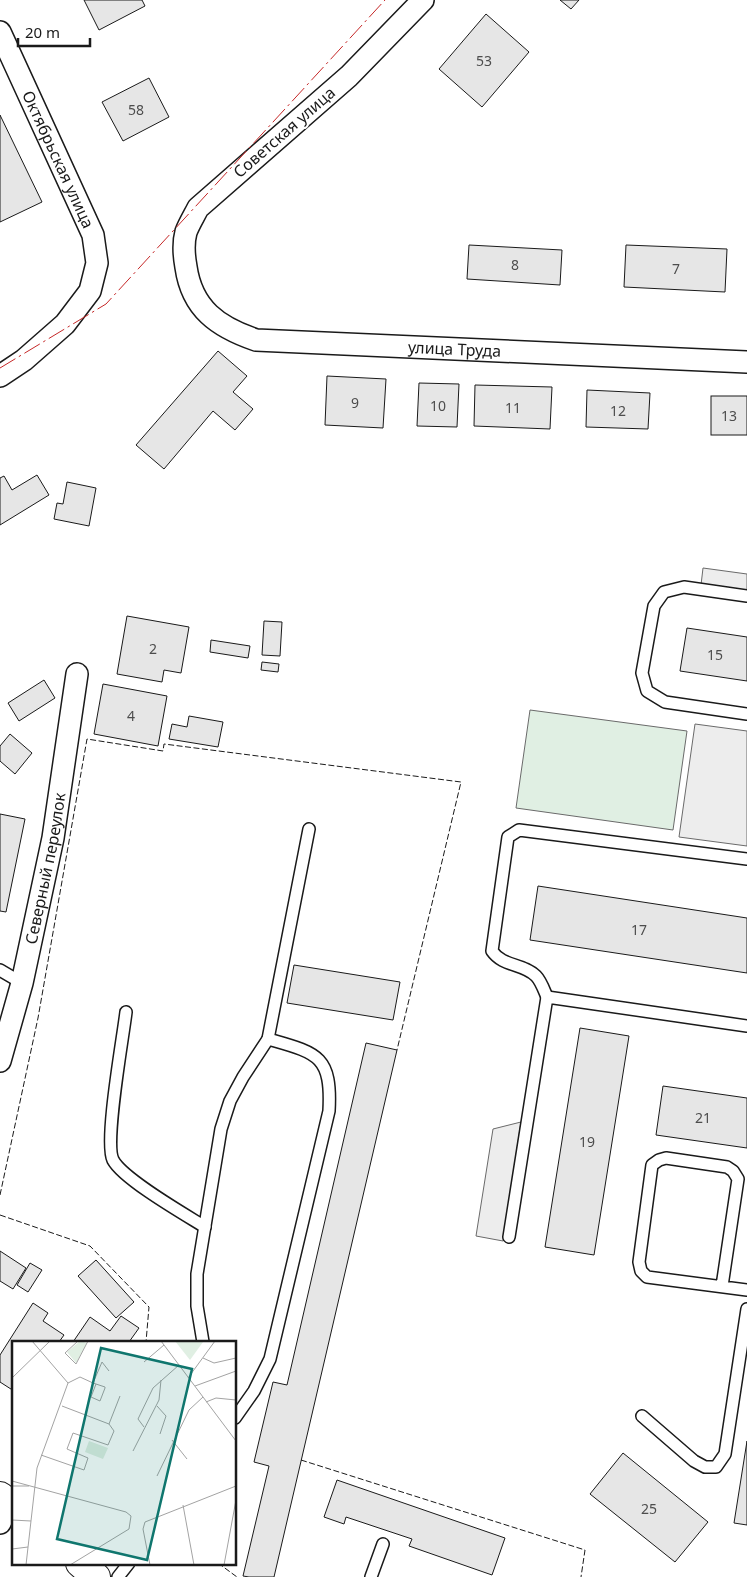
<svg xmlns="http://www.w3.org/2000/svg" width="747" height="1577" font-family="'Noto Sans',sans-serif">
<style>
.green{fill:#e0efe3;stroke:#6a6a6a}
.parking{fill:#ededed;stroke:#6a6a6a}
.building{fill:#e6e6e6;stroke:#1a1a1a}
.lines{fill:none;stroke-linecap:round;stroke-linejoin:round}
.service-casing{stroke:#1a1a1a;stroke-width:14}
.minor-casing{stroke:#1a1a1a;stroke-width:24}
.tertiary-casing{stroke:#1a1a1a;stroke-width:30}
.service{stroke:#fff;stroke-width:11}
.minor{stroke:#fff;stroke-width:21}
.tertiary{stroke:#fff;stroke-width:28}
.fence{stroke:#1a1a1a;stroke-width:1;stroke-dasharray:6 2.5;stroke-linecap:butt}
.power{stroke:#c62828;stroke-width:1;stroke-dasharray:18 4 2.5 4;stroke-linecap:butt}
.labels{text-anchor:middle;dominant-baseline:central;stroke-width:4;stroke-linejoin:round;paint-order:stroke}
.number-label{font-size:14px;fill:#4d4d4d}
.street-label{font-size:16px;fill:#1a1a1a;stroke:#fff}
.inset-road{fill:none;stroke:#a3a3a3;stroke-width:1}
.view{fill:#0f766e;fill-opacity:0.15;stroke:#0f766e;stroke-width:2.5}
.inset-edge{fill:none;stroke:#1a1a1a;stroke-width:2.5}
</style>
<rect width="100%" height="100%" fill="#fff"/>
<polygon class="green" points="530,710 687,731 673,830 516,808"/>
<g class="parking">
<polygon points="703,568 747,574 747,591 701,585"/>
<polygon points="695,724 747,731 747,846 679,837"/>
<polygon points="521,1122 503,1241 476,1236 493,1129"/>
</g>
<g class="building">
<polygon points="84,0 142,0 145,6 99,30"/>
<polygon points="560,0 579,0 571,9"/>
<polygon points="486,14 529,52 482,107 439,69"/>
<polygon points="149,78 169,117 123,141 102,102"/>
<polygon points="0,115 42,202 0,222"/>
<polygon points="469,245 562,250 560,285 467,279"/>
<polygon points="626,245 727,249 725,292 624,287"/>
<polygon points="218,351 247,376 233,392 253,409 235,430 213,411 164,469 136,445"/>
<polygon points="327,376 386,379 383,428 325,425"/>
<polygon points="419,383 459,384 457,427 417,426"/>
<polygon points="475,385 552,387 550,429 474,426"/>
<polygon points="587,390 650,393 648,429 586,427"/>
<rect x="711" y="396" width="36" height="39"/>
<polygon points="37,475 49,495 0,525 0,478 4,476 12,490"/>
<polygon points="67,482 96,488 89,526 54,519 57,503 63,504"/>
<polygon points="127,616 189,627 181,673 164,670 162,682 117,674"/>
<polygon points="264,621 282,622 280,656 262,655"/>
<polygon points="687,628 747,637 747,681 680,671"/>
<polygon points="211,640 250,646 248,658 210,652"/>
<polygon points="262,662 279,664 278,672 261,670"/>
<polygon points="44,680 55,698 19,721 8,703"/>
<polygon points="103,684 167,696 158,746 94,734"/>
<polygon points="189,716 223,722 218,747 169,739 172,724 187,727"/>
<polygon points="10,734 32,753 15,774 0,761 0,746"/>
<polygon points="0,814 25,819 6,912 0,911"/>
<polygon points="538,886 747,918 747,973 530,940"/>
<polygon points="294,965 400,982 393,1020 287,1003"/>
<polygon points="580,1028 629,1036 594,1255 545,1247"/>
<polygon points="366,1043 397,1050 274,1577 249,1577 243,1576 269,1466 254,1462 273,1382 287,1385"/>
<polygon points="663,1086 747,1098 747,1148 656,1135"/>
<polygon points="0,1251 26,1268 13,1289 0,1281"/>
<polygon points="96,1260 134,1302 116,1318 78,1276"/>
<polygon points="30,1263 42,1270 28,1292 17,1285"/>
<polygon points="33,1303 48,1313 43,1321 64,1335 59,1342 14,1342 14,1391 0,1382 0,1355"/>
<polygon points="121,1316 139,1328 129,1342 73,1342 90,1317 110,1331"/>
<polygon points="747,1441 747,1525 734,1523"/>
<polygon points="623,1453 708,1522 675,1562 590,1494"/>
<polygon points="337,1480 505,1538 492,1575 409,1546 412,1539 346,1517 344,1524 324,1517"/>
</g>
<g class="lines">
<g class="service-casing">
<g id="service">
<polyline points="747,596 684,587 664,592 654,606 642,673 647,691 665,702 747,714"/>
<polyline points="0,970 22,983"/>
<path d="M 547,997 C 544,990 541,981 536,976 C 523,963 503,967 492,951 L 508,837 L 519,830 L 747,859"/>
<path d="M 126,1012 C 123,1038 104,1142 113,1160 C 123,1179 184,1214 205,1227"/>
<polyline points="509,1237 547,997 747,1026"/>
<polyline points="722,1286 738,1179 733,1171 727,1167 666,1158 659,1160 652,1165 639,1262 641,1271 647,1277 747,1290"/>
<polyline points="203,1342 197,1306 197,1274 221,1129 230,1101 243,1077 268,1039 309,829"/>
<polyline points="642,1416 694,1461 705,1467 716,1467 725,1454 747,1309"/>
<path d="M 235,1418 L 254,1391 L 270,1359 L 329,1111 C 332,1055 317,1053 268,1039"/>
<polyline points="118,1577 129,1563"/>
<polyline points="371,1577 383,1544"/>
</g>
</g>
<g class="minor-casing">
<g id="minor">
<path id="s1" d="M 423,0 L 349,76 L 198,208 C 194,216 189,224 186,232 C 183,243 184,256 186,267 C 192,309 218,327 256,340 L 747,362"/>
<path id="s2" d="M 0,32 L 93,235 L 97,263 L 90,291 L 65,324 L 24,360 L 0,376"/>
<path id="s3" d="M 0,1061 L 22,983 L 53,838 L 77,674"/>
<polyline points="0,1523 9,1503"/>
</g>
</g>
<g class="tertiary-casing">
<g id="tertiary">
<polyline points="0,1496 14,1507"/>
<polyline points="80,1563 96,1577"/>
</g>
</g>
<use href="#service" class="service"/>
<use href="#minor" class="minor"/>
<use href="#tertiary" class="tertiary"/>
<g class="fence">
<polyline points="0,1195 38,1018 87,739 163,751 164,744 461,782 397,1050"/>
<polyline points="0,1215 90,1246 149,1307 146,1342"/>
<polyline points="301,1460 585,1550 581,1577"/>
<polyline points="218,1563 237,1577"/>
</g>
<polyline class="power" points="0,368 106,304 385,0"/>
</g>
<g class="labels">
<g class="number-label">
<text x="484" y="60">53</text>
<text x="136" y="109">58</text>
<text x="515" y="264">8</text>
<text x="676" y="268">7</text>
<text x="355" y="402">9</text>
<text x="438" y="405">10</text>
<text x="513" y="407">11</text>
<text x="618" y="410">12</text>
<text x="729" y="415">13</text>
<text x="153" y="648">2</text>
<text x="715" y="654">15</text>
<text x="131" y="715">4</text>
<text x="639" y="929">17</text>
<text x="703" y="1117">21</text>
<text x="587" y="1141">19</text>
<text x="649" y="1508">25</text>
</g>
<g class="street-label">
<text transform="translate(284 132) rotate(-41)">Советская улица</text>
<text stroke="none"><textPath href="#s2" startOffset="140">Октябрьская улица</textPath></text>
<text stroke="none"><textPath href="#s1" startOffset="675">улица Труда</textPath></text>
<text stroke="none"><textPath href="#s3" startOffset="198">Северный переулок</textPath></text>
</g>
</g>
<g transform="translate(12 1341)">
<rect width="224" height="224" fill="#fff"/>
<path d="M 68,0 L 75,2 L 64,22 L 55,11 ZM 163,0 L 191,0 L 191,1 L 178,19 ZM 77,100 L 96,107 L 91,118 L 73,111 Z" fill="#e0efe3"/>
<path class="inset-road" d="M 20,0 L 56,42M 66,0 L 53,12 L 64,23 L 76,0M 149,0 L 224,100M 191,17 L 202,22 L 224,17M 132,21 L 152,4M 0,37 L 38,0M 176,37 L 203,0M 56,42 L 68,36 L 81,42 L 90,21 L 97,30M 81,42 L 93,46 L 93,47 L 88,60 L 79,56 L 84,43M 183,45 L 224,30M 194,61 L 204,57 L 224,59M 50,65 L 97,83 L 108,55M 145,65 L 154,75 L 148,93M 132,86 L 126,78 L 141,47 L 167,24M 160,99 L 175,118M 121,110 L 147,59 L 149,39M 29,114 L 72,129 L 76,117 L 55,108 L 61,92 L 96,104 L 102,90 L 97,83M 145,135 L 177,69 L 191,56M 0,140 L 114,171 L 119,175 L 117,188 L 58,224M 0,145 L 17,145M 171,164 L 182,224M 0,179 L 19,180M 0,208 L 16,206M 14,224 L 25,127 L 56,42M 138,224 L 131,188 L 133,181 L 224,145M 212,224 L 224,159"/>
<path class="view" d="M 89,7 L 180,28 L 135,219 L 45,198 Z"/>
<rect width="224" height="224" class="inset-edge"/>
</g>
<path d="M18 38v8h72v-8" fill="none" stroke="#1a1a1a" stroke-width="2.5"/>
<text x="25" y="38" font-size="15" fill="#1a1a1a" stroke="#ffffff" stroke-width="4" paint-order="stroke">20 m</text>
</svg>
